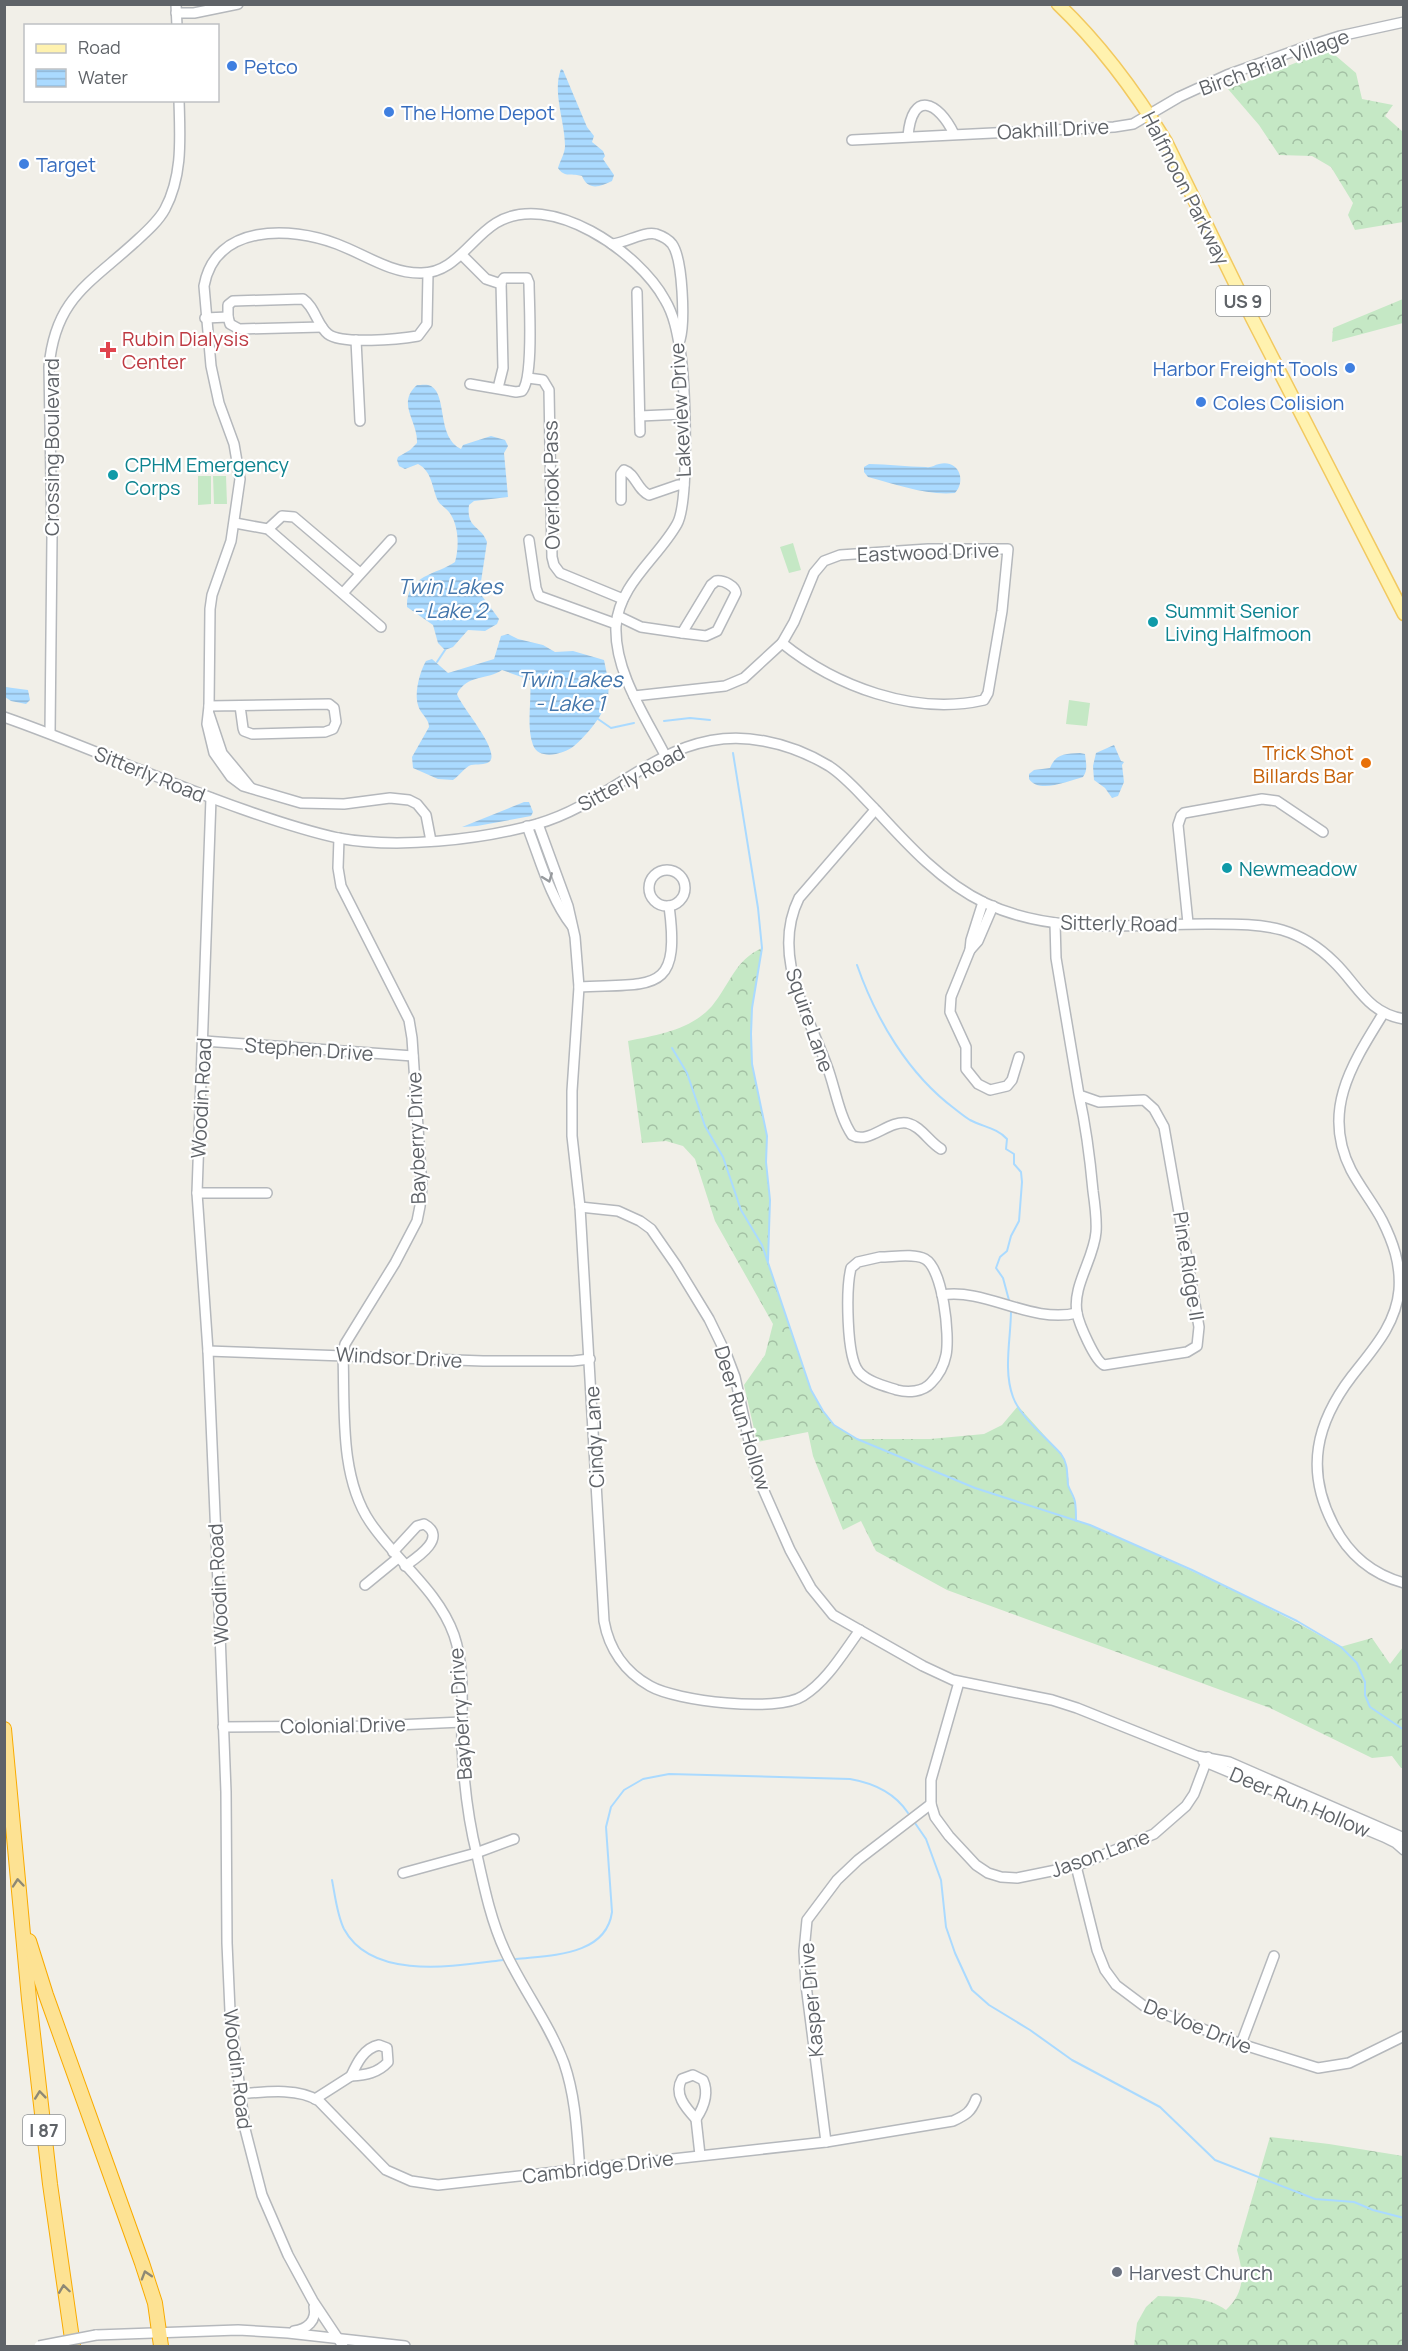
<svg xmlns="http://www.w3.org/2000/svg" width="1408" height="2351" font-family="Manrope,sans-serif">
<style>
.forest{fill:url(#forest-crowns)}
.park{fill:#c5e8c5}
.water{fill:url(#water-rules)}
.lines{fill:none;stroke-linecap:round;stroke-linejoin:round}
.stream{stroke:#aadaff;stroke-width:2}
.minor-casing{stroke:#b5b8bc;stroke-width:12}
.major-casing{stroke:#f2c960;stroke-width:15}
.highway-casing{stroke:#f9ab00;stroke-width:16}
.minor{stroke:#fff;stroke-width:9}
.major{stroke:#fff2af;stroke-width:12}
.highway{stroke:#fde293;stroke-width:14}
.minor-bridge-casing{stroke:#b5b8bc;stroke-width:12;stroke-linecap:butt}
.minor-bridge{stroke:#fff;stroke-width:9}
.oneway{stroke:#979a9d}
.oneway2{stroke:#8e8975}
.shop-dot{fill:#3f7fe0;stroke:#fff;stroke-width:2}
.health-dot{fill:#e0444e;stroke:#fff;stroke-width:2}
.culture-dot{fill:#0f9aa8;stroke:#fff;stroke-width:2}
.food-dot{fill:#e8710a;stroke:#fff;stroke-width:2}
.worship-dot{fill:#6b7280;stroke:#fff;stroke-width:2}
.labels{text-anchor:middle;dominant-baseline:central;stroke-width:4.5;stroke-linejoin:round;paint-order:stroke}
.shield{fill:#fff;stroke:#8f9295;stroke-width:1.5}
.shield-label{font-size:18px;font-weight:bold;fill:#5f6368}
.street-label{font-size:20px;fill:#5f6368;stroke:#fff}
.shop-label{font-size:20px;fill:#366cbe;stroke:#fff;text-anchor:start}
.health-label{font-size:20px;fill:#be3a42;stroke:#fff;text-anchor:start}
.culture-label{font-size:20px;fill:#0d838f;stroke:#fff;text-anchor:start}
.food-label{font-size:20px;fill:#c56008;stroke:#fff;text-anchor:end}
.worship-label{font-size:20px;fill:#5b616d;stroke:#fff;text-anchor:start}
.water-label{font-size:21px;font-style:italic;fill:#4174aa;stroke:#fff}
</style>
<defs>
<pattern id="forest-crowns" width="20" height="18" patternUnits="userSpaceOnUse" patternTransform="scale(1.5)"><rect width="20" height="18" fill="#c5e8c5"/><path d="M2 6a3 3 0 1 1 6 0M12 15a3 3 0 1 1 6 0" fill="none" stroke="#a3c0a4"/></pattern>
<pattern id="water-rules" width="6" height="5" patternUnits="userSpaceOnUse" patternTransform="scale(1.5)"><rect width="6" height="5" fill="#aadaff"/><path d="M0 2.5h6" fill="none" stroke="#8eb4d2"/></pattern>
</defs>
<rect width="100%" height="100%" fill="#f1efe8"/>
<g class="forest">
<polygon points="1329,50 1356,73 1362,99 1393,105 1385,116 1403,132 1403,222 1355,230 1348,215 1353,203 1331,167 1312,156 1279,155 1259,125 1228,89"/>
<polygon points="1403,299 1403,323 1332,342 1333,328"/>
<path d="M 762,948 L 752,1008 L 751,1034 L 752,1064 L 767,1136 L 766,1162 L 770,1200 L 768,1263 L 811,1389 L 823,1411 L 834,1425 L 857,1439 L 930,1439 L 984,1434 L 1002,1425 L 1018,1406 L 1062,1455 L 1067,1466 L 1069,1487 L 1075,1503 L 1076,1521 L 1090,1525 C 1175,1563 1260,1600 1340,1647 L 1372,1638 L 1390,1664 L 1403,1647 L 1403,1768 L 1401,1768 L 1392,1756 L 1372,1758 L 1270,1708 L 947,1590 L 876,1551 L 861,1521 L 843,1530 L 813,1456 L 808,1432 L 757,1442 L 744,1385 L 765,1355 L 773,1324 L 715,1221 L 695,1159 L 683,1146 L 666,1141 L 642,1143 L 628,1041 C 657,1035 691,1030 712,1006 C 730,984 735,960 762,948 Z"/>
<path d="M 1270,2137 L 1329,2144 L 1403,2156 L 1403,2346 L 1134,2346 L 1137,2323 L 1146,2307 L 1158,2296 C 1181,2297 1207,2296 1226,2310 C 1245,2292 1244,2274 1237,2250 Z"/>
</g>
<g class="park">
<polygon points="198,476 211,476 211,504 198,505"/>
<polygon points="213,476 226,476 227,504 214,504"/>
<polygon points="793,543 801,570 789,573 780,547"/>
<polygon points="1069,700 1090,703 1087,726 1066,724"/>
</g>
<g class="water">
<path d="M 561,69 L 563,70 L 587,127 L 594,136 L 592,142 L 603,151 L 605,156 L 603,159 L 614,175 L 612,181 C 600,187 588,191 582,176 C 573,173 564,178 558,168 C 560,161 565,153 565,146 C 565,121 552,92 561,69 Z"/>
<path d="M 417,385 C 421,385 428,384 431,386 C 448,396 436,437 461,449 L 463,445 L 491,436 L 505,440 L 508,446 L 504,453 L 508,497 L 474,501 L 469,505 C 466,529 481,525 487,542 L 480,588 L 482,596 L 499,619 L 497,624 L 485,631 L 468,630 L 453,647 L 445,650 L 438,643 L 433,625 L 407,607 C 406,575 436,575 455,562 C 459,548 459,528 451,515 C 448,509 441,506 438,501 C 432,488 432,471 418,464 L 405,469 L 399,466 L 397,460 L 398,457 L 410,450 L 417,443 C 418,420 396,404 417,385 Z"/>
<path d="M 869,464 C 888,464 907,467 926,467 C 932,468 934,465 939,464 C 958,459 967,480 955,493 C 928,496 895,484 868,477 L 864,472 L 864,467 Z"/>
<path d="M 508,634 L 518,639 L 543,645 L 555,652 L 573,651 L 604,660 C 607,675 612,692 605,706 C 600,719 585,737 574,746 C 564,754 539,761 533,745 C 526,726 532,701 530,680 L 502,670 C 488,680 467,674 457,694 C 461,707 502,752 489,762 C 485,765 477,764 471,765 C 465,767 459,776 453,780 L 438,779 L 413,768 L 412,757 L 429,727 C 429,718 420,714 418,705 C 414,693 420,671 426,661 L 432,659 L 448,673 L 494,659 L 501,636 Z"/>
<polygon points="5,687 28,690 30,700 26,704 11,701 5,697"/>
<polygon points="1114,745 1121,761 1124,762 1122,765 1124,782 1118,796 1112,798 1105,788 1094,780 1093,766 1096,753"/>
<path d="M 1080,753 L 1085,754 C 1086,763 1088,770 1083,777 C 1068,781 1039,794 1029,779 L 1029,774 L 1034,770 L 1050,768 C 1056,753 1066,754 1080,753 Z"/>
<polygon points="524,802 529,802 533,812 531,816 477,826 462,827"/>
</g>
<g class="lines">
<g class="stream">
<polyline points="437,662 445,650"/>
<polyline points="598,719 611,728 634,723"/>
<polyline points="664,721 690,718 710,720"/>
<polyline points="733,753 758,908 762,948 752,1008 751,1034 752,1064 767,1136 766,1162 770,1200 768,1261"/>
<path d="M 857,965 C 876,1019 908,1074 955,1109 C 960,1113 965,1117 970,1120 C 983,1127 997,1128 1007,1139 L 1006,1149 L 1014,1154 L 1014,1164 L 1021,1172 L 1022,1182 L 1019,1221 L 1011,1236 L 1007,1251 L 1000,1257 L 996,1268 L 1003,1278 L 1010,1304"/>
<polyline points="672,1048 687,1073 705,1126 723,1157 741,1210 762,1245 811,1390 823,1411 834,1425 857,1439 975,1488 1090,1525 1192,1570 1297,1621 1341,1647 1357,1663 1365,1682 1365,1695 1370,1707 1404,1730"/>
<path d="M 1011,1310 C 1011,1338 1003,1370 1013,1397 C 1020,1417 1047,1438 1061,1454 C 1068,1463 1067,1474 1068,1485 C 1070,1491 1074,1496 1075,1502 C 1076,1508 1076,1515 1076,1521"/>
<polyline points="915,1823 926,1839 941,1880 946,1927 955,1953 972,1990 989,2005 1030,2030 1072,2060 1160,2107 1215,2160 1315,2199 1354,2202 1373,2210 1404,2218"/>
<path d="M 332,1880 C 335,1895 337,1915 344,1929 C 372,1981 455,1966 503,1960"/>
<path d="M 516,1959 C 551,1955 606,1956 612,1912 L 606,1827 L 611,1807 L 624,1790 L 643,1779 L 669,1774 L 850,1779 C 873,1783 895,1793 908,1813"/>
</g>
<g class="minor-casing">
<g id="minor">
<polyline points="176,4 177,26"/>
<polyline points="176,13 194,13 238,4"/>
<path d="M 908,136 C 912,90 938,101 954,134"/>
<polyline points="852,140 1114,127 1133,124 1179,97 1227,75 1308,46 1340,36 1404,22"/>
<path d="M 612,244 C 626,243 643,231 656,234 C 662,236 668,239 672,244 C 683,259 685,322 680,340"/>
<polyline points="462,255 486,279 501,284"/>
<polyline points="637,292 640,432"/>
<path d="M 228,317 L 228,305 L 233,301 L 303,299 C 315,307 317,325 328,334 C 342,345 400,339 418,336 L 427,324 L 428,273"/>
<polyline points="205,318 228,317 230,324 239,329 322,327"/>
<polyline points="356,340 360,421"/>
<polyline points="528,378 543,380 549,390 552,557 554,565 560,573 623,599"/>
<path d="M 470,384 L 516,392 L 522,391 C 534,378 529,303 529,283 L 527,278 L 504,278 L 501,282 L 503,368 L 498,388"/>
<polyline points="640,416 684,414"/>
<path d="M 621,500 L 621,474 L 624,470 C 636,474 637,490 649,495 L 678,485 L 684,485"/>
<polyline points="235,523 268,529 381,627"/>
<polyline points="268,529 282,516 294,517 360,573"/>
<polyline points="529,540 536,588 539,596 616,624"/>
<path d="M 928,549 L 1008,549 L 1002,611 L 988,693 L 984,700 C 914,716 835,686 782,643 L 794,622 L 814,573 L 824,561 L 840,555 Z"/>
<path d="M 716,581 C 724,580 735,586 736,593 L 717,631 L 706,636 L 682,633 L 711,585 Z"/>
<polyline points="343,593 391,540"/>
<polyline points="618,616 641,627 682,633"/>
<polyline points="634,696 725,686 744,678 782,643"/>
<polyline points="209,706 329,704 334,708 336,722 333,729 325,732 252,734 244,731 243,728 240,706"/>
<polyline points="209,714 222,753 251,788"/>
<path d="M 4,717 C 84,745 162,781 242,809 C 273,820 306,831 338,838 C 397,849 480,840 537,824 C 619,801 670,722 764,741 C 786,745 809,754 829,766 C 846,777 859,793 874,808 C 906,843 941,882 985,903 C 1057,937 1137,923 1213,924 C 1237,924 1260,924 1282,930 C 1302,936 1319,947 1334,962 C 1358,985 1367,1013 1404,1019"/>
<path d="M 50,733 L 52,538 L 49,367 C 55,299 89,284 134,243 C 145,233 158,222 165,209 C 183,175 180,138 179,100"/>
<polyline points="211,798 197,1193 208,1351 219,1607 226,1792 227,1943 230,2011 245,2129 262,2195 288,2255 313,2301 343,2346"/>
<path d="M 875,810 L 799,898 C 771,955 807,1012 827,1066 C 835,1087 839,1116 852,1135 C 869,1145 888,1120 907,1123 C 921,1126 929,1142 941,1149"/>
<path d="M 538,824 L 568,906 L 575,937 L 579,987 L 572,1091 L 572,1136 L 580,1207 L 604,1621 C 609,1649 625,1672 650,1686 C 676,1701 777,1713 803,1696 C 827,1681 843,1653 860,1630"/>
<path d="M 527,826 C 540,859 550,898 572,926"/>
<path d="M 339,838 L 338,868 L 341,886 L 409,1020 L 412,1038 L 422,1187 L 420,1206 L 417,1221 L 395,1263 L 345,1344 L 343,1354 C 345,1408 339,1476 370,1522 C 396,1561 438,1590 454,1635 C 466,1670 461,1710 462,1747 C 464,1784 468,1820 477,1855 C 484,1887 491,1921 505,1951 C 523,1990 549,2023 564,2063 C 576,2098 577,2134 580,2171"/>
<path d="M 431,841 L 426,815 L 417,804 L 409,800 L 390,798 L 344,804 L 301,803 L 243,786 L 231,777 L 214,753 L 207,724 L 209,706 L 210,609 L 212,595 L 231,541 L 240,479 L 234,444 L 219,403 L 211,366 L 204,286 C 215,224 290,226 337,244 C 364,254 390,273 420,273 C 454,274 470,239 496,223 C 550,190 639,252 665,300 C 674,315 677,332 680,349 C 685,379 690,501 677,524 C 658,558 619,584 616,626 C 614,671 645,716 665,755"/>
<circle cx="667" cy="888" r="18"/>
<polyline points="983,902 971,940 970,950 951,997 950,1012 966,1047 966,1069 978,1084 990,1090 1007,1086 1012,1080 1019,1057"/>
<path d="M 1055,923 L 1056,958 L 1079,1095 L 1099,1102 L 1144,1100 L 1154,1109 L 1164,1127 L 1199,1327 L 1197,1346 L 1187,1352 L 1104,1365 C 1095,1361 1079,1324 1077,1313 C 1072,1286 1094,1259 1096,1232 C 1097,1219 1095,1205 1093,1191 C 1090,1158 1086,1127 1079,1095"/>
<polyline points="1188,923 1178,825 1181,816 1184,813 1262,799 1277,801 1323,832"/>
<polyline points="970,950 978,941 993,906"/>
<path d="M 579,987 C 653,983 681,995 669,906"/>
<path d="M 1383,1014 C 1352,1064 1321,1111 1351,1170 C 1360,1187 1373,1203 1382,1220 C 1393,1242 1401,1264 1399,1290 C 1396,1325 1372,1350 1352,1376 C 1316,1423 1305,1470 1333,1524 C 1348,1554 1371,1574 1404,1583"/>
<polyline points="204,1041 413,1056"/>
<polyline points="197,1193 267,1193"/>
<polyline points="580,1207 618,1211 640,1221 651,1229 676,1265 709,1319 727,1356 735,1377 756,1473 790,1550 811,1588 833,1615 923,1666 953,1680 1052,1700 1077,1708 1197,1756 1229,1762 1404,1838"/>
<path d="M 880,1257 C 893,1257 914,1253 925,1259 C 943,1269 950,1336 946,1355 C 944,1365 938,1376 931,1383 C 923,1392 908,1393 897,1390 C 885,1386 868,1382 859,1372 C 846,1357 846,1288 851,1268 L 858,1262 Z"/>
<path d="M 942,1295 C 987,1288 1030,1324 1077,1313"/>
<polyline points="208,1351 483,1361 573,1361 590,1359"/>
<path d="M 393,1552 L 417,1526 L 424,1524 C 448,1537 418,1557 405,1566"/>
<polyline points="365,1585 398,1558"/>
<polyline points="959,1682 931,1780 931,1804 935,1817 949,1836 976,1865 988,1873 1001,1877 1017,1878 1076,1866 1154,1834 1186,1806 1194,1794 1208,1757"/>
<polyline points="223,1727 374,1726 462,1722"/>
<polyline points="1203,1761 1384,1837 1396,1843 1404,1850"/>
<polyline points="1076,1866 1097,1950 1105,1970 1116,1985 1144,2006 1241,2044 1318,2068 1349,2063 1404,2036"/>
<polyline points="403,1873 476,1853 514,1839"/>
<polyline points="1241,2044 1274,1956"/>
<path d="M 379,2045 L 387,2048 L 388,2062 C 378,2073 366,2075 351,2076 C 357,2063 364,2048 379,2045 Z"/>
<path d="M 693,2075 L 703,2080 C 709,2093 704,2107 696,2119 C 686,2108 673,2094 682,2079 Z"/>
<path d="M 239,2094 C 263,2092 298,2087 319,2101 L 386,2170 L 411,2181 L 438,2185 L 826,2142 L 953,2121 C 966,2115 971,2112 976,2099"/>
<polyline points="315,2099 351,2076"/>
<polyline points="696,2119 700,2155"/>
<polyline points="826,2142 806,1985 804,1951 807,1920 837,1880 858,1860 931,1804"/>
<path d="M 294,2331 C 307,2329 317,2321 314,2307"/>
<polyline points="96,2335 238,2330 288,2333 405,2346"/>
</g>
</g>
<g class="major-casing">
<path id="major" d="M 1058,4 C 1101,45 1135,91 1166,142 L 1252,318 L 1404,614"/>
</g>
<g class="highway-casing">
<g id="highway">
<polyline points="4,1729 29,1999 50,2184 73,2346"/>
<polyline points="29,1941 46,1995 142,2263 155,2303 161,2346"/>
</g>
</g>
<use href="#minor" class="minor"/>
<use href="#major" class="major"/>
<use href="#highway" class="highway"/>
<g class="minor-bridge-casing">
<polyline id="minor-bridge" points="39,2346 96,2335"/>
</g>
<use href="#minor-bridge" class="minor-bridge"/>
</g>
<defs><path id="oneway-chevron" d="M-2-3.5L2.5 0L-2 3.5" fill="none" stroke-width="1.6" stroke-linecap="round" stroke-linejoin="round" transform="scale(1.5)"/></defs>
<use class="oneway" href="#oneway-chevron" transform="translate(548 878) rotate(69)"/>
<g class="oneway2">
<use href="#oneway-chevron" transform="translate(18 1883) rotate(-95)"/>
<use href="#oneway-chevron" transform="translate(40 2095) rotate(-96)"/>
<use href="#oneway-chevron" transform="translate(146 2275) rotate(-107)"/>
<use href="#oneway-chevron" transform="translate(64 2289) rotate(-98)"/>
</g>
<g class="shop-dot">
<circle cx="232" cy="66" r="6"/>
<circle cx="389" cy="112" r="6"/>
<circle cx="24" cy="164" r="6"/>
<circle cx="1350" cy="368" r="6"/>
<circle cx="1201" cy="402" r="6"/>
</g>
<path class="health-dot" d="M105 341h6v6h6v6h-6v6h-6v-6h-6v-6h6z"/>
<g class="culture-dot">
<circle cx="113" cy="475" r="6"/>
<circle cx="1153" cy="622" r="6"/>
<circle cx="1227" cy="868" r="6"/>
</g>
<circle class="food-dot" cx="1366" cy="763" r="6"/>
<circle class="worship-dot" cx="1117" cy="2272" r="6"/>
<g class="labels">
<g class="shield">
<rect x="1216" y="286" width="54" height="30" rx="4.5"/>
<rect x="23" y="2115" width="42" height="30" rx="4.5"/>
</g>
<g class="shield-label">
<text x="1243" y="301">US 9</text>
<text x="44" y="2130">I 87</text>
</g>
<g class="street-label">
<text transform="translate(1274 62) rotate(-20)">Birch Briar Village</text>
<text transform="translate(1053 129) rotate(-3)">Oakhill Drive</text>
<text transform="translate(1186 188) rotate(63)">Halfmoon Parkway</text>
<text transform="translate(680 410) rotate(-93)">Lakeview Drive</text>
<text transform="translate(51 447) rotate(-90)">Crossing Boulevard</text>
<text transform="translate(551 485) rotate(-91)">Overlook Pass</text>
<text transform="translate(928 552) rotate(-2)">Eastwood Drive</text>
<text transform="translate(150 774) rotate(22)">Sitterly Road</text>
<text transform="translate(631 778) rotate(-28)">Sitterly Road</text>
<text transform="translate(1119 923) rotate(1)">Sitterly Road</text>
<text transform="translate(810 1020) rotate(71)">Squire Lane</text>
<text transform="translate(309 1049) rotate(4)">Stephen Drive</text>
<text transform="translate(201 1098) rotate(-87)">Woodin Road</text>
<text transform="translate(416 1138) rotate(-92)">Bayberry Drive</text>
<text transform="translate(1189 1266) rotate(81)">Pine Ridge II</text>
<text transform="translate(399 1357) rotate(3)">Windsor Drive</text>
<text transform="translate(743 1418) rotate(73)">Deer Run Hollow</text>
<text transform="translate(594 1437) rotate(-93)">Cindy Lane</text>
<text transform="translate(218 1584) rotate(-93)">Woodin Road</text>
<text transform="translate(460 1714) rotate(-94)">Bayberry Drive</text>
<text transform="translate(343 1725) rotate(-1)">Colonial Drive</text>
<text transform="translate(1300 1802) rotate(23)">Deer Run Hollow</text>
<text transform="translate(1100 1853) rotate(-20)">Jason Lane</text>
<text transform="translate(811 2000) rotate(-95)">Kasper Drive</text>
<text transform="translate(1198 2026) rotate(22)">De Voe Drive</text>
<text transform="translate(238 2069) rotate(83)">Woodin Road</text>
<text transform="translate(598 2167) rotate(-7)">Cambridge Drive</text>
</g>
<g class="shop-label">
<text x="244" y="66">Petco</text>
<text x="401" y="112">The Home Depot</text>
<text x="36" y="164">Target</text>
<text x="1338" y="368" text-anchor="end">Harbor Freight Tools</text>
<text x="1213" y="402">Coles Colision</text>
</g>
<g class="health-label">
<text x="122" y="338">Rubin Dialysis<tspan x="122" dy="23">Center</tspan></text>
</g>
<g class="culture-label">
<text x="125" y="464">CPHM Emergency<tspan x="125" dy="23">Corps</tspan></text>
<text x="1165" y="610">Summit Senior<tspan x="1165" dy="23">Living Halfmoon</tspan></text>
<text x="1239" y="868">Newmeadow</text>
</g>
<g class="food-label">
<text x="1354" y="752">Trick Shot<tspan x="1354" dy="23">Billards Bar</tspan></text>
</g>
<g class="worship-label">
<text x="1129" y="2272">Harvest Church</text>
</g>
<g class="water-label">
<text x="450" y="586">Twin Lakes<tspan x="450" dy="24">- Lake 2</tspan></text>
<text x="570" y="679">Twin Lakes<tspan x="570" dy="24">- Lake 1</tspan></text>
</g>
</g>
<rect width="1408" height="2351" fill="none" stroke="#5f6368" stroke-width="12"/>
<rect x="24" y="24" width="195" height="78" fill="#ffffff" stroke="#bfc1c3" stroke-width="1.5"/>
<rect x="36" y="44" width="30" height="9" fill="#fff2af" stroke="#bfc1c3" stroke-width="1.5"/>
<text x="78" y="54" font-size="18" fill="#5f6368">Road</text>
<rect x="36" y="69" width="30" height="18" fill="url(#water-rules)" stroke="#bfc1c3" stroke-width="1.5"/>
<text x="78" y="84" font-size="18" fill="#5f6368">Water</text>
</svg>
